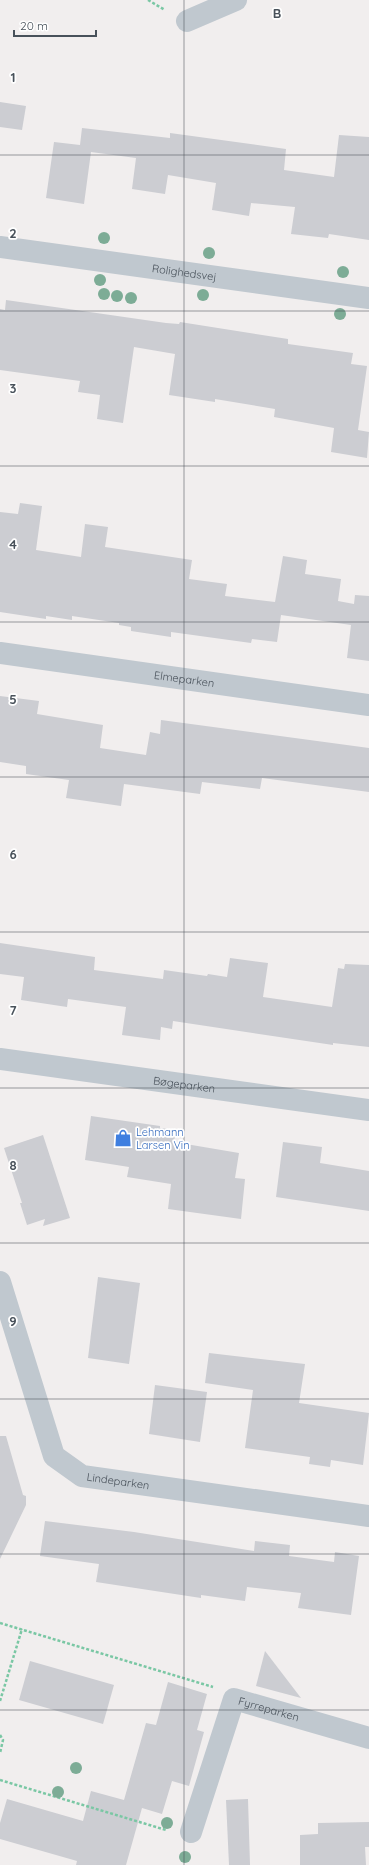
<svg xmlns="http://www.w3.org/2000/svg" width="369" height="1865" font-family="Quicksand,sans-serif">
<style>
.building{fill:#cccdd2}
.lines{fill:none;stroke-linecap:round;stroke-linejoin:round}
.path{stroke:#7ac7a4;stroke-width:2.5;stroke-dasharray:3 2;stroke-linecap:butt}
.minor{stroke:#c0c8cf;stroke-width:22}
.tree{fill:#7dac96}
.grid{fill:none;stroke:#48515a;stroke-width:1;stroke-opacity:0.55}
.labels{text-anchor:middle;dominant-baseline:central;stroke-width:3.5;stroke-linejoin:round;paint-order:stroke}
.street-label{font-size:11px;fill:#48515a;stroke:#fff}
.shop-label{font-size:11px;fill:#366cbe;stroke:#fff;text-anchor:start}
.grid-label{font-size:13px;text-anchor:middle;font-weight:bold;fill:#48515a;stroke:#fff;stroke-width:3.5;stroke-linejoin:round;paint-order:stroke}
</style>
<rect width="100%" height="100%" fill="#f1eeee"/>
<g class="building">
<polygon points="0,102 26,106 22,130 0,127"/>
<polygon points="82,128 170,138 170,133 286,149 284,170 334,177 339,135 369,137 369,240 329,234 328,238 291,234 295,207 251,203 249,216 212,210 216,183 168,175 165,194 132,189 136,158 91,152 84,204 46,198 54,142 80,145"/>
<polygon points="6,300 166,323 179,324 180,322 288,339 288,344 353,353 351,364 367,366 358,430 369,432 367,458 331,452 334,428 274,417 275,409 215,399 215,402 169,395 175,354 134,347 123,423 97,419 100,395 78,392 80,381 0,370 0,309 5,310"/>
<polygon points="20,503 42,506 36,550 81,557 85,524 108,527 105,547 192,560 189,579 227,584 225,596 275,602 283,556 307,560 305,574 341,579 338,601 354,604 355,595 369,596 369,661 347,658 351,625 281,615 277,642 252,639 251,643 171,632 171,637 131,631 131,627 119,625 119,623 72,616 72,620 46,616 46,619 0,612 0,512 18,514"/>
<polygon points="0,696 39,701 37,714 103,725 100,748 146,755 150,732 160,734 161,720 369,748 369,792 262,778 260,789 202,782 200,794 124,784 121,806 66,798 69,780 26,774 26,766 0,762"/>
<polygon points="0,943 95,957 94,970 163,979 164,970 207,976 208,974 227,977 230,958 268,963 263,997 332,1007 338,968 344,969 345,964 369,965 369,1047 333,1043 333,1045 173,1021 172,1029 161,1027 160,1040 122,1035 126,1007 68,999 67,1007 21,1000 24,977 0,974"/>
<polygon points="91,1116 160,1126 160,1128 176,1130 174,1142 239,1153 235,1178 245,1179 241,1219 168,1209 171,1184 127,1177 129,1167 85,1160"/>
<polygon points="43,1135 70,1218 43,1226 45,1219 27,1225 20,1203 22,1203 4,1148"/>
<polygon points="283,1142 322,1147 320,1163 369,1171 369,1211 276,1197"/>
<polygon points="98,1277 140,1283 129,1364 88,1358"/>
<polygon points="209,1353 305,1364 299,1403 369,1413 363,1465 331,1460 330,1467 309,1464 310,1457 245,1448 253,1390 205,1383"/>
<polygon points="155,1385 207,1392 200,1442 149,1434"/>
<polygon points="0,1436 6,1436 23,1495 26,1496 26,1505 0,1559"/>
<polygon points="45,1521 134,1532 254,1551 255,1541 290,1545 289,1556 334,1562 335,1552 359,1556 351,1615 298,1608 301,1593 247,1587 245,1601 201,1595 201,1598 96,1582 99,1564 40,1556"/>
<polygon points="265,1651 301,1698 256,1686"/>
<polygon points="30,1661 114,1685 103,1724 19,1700"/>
<polygon points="168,1682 207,1694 197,1730 204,1732 189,1786 172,1781 162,1814 142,1808 126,1865 76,1865 77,1861 0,1839 0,1823 7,1799 83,1821 91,1791 124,1800 146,1723 156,1725"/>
<polygon points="248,1799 250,1865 229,1865 226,1800"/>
<polygon points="369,1822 369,1847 365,1847 366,1865 300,1865 300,1835 318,1834 318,1823"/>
</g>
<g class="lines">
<g class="path">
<polyline points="148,0 165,10"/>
<polyline points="0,1623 213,1687"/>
<polyline points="0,1701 22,1629"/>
<polyline points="0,1735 3,1740 0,1753"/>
<polyline points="0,1780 166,1830"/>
</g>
<g class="minor">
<polyline points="187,21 236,0"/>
<path id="s1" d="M 0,247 L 369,298"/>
<path id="s2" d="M 0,653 L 369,705"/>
<path id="s3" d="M 0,1059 L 369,1110"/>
<path id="s4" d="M 0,1282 L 54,1456 L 82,1476 L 369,1516"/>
<path id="s5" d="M 191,1832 L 234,1699 L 369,1738"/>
</g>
</g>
<g class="tree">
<circle cx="104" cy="238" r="6"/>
<circle cx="209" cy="253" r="6"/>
<circle cx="343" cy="272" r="6"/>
<circle cx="100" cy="280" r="6"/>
<circle cx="104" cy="294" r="6"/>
<circle cx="203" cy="295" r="6"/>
<circle cx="117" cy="296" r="6"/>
<circle cx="131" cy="298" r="6"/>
<circle cx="340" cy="314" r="6"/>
<circle cx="76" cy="1768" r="6"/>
<circle cx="58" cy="1792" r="6"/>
<circle cx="167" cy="1823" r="6"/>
<circle cx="185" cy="1857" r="6"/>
</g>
<path class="grid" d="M 184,0 L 184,1865M 0,155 L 369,155M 0,311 L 369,311M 0,466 L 369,466M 0,622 L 369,622M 0,777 L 369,777M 0,932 L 369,932M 0,1088 L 369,1088M 0,1243 L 369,1243M 0,1399 L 369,1399M 0,1554 L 369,1554M 0,1710 L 369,1710"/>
<defs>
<g id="shop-bare" transform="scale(1.38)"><path d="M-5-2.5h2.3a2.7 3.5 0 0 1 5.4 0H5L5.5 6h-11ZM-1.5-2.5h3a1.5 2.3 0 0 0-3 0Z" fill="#3f7fe0" stroke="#fff" stroke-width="2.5" paint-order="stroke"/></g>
</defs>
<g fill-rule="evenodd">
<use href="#shop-bare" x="123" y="1138"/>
</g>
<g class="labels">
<g class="street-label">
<text stroke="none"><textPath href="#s1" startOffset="186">Rolighedsvej</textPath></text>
<text stroke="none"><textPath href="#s2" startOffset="186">Elmeparken</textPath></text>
<text stroke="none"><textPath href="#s3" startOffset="186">Bøgeparken</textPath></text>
<text stroke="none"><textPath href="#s4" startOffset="253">Lindeparken</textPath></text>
<text stroke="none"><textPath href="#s5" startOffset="176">Fyrreparken</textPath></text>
</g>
<g class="shop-label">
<text x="136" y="1132">Lehmann<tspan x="136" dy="13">Larsen Vin</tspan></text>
</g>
</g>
<g class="grid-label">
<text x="277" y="18">B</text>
<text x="13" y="82">1</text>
<text x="13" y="238">2</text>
<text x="13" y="393">3</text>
<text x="13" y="549">4</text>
<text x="13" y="704">5</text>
<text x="13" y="859">6</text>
<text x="13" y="1015">7</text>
<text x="13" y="1170">8</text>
<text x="13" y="1326">9</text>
</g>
<path d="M14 30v6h82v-6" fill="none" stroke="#48515a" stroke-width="2"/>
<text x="20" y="30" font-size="12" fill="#48515a" stroke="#ffffff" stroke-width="3" paint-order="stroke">20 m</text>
</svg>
